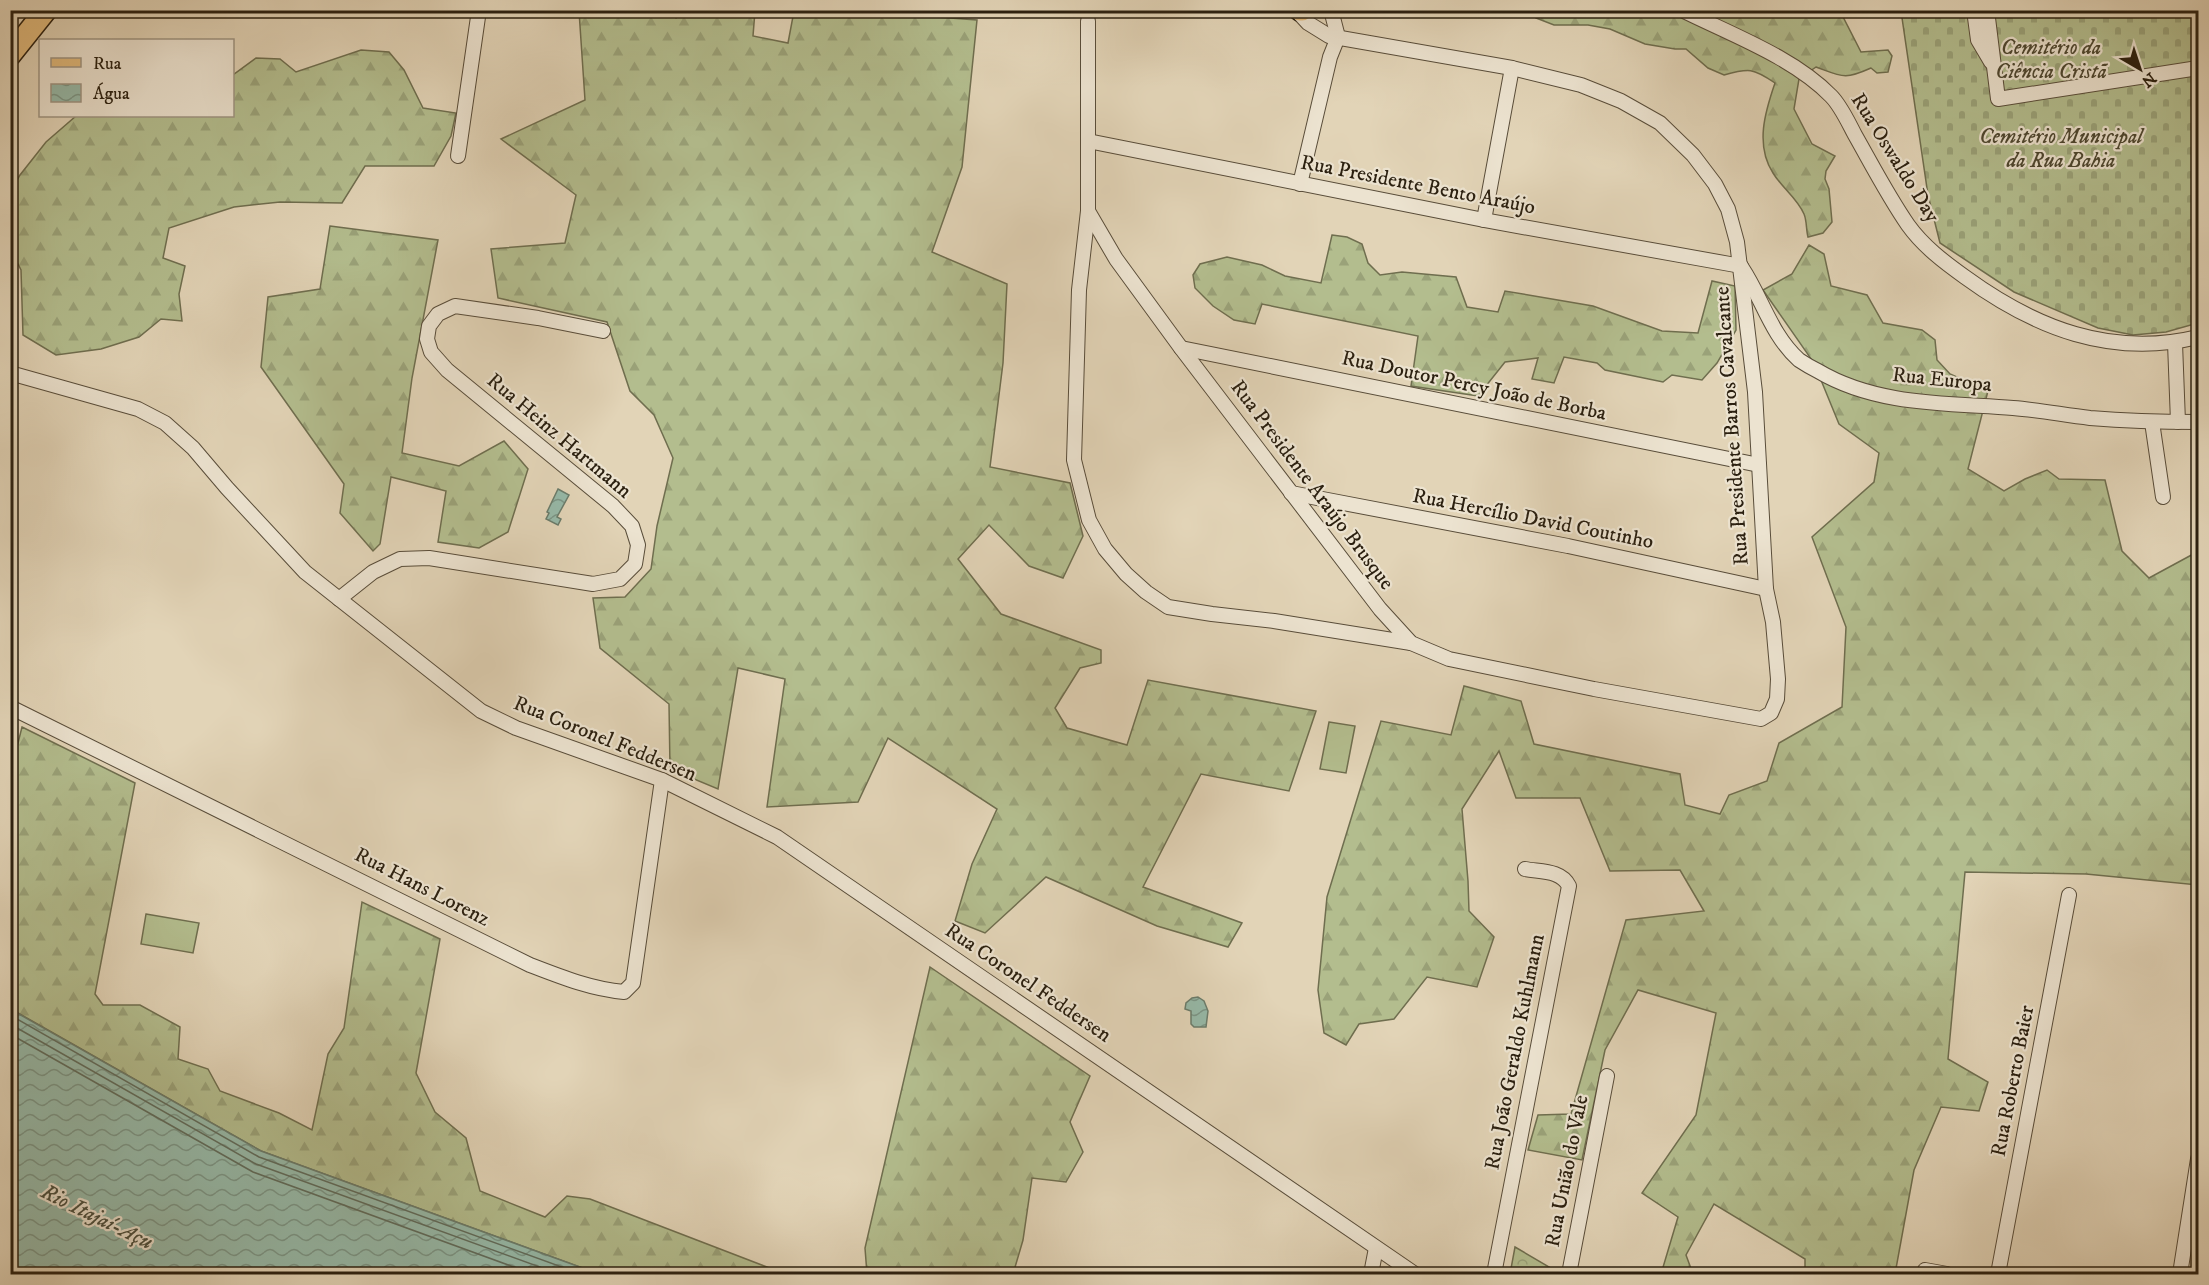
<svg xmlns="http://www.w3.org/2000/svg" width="2209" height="1285" font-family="'IM FELL DW Pica',serif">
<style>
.grass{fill:#b3bd8e;stroke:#6f6e4f;stroke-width:1.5}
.forest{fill:url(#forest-firs);stroke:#6f6e4f;stroke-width:1.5}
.cemetery{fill:url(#cemetery-stones);stroke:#6f6e4f;stroke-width:1.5}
.park{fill:url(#park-crowns);stroke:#6f6e4f;stroke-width:1.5}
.water{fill:url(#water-waves);stroke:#6b7c6b;stroke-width:1.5}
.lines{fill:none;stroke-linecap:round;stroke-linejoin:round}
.shore{stroke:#606c5c;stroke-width:1.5}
.minor-casing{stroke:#594d3a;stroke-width:16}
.primary-casing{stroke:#2b2010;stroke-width:24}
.minor{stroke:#ece3d0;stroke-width:14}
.primary{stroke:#e1ba7c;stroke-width:21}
.labels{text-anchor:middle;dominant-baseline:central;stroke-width:4.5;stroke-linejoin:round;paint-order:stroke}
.park-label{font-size:21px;font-style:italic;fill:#4d4730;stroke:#ece3d0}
.street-label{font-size:21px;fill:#2b2010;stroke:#ece3d0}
.water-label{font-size:22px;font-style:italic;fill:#4b4e3e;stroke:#ece3d0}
</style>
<defs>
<pattern id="forest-firs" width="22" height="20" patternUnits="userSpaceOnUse" patternTransform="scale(1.5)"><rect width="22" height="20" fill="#b3bd8e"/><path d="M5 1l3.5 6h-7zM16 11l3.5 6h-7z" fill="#9aa279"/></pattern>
<pattern id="cemetery-stones" width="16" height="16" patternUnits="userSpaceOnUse" patternTransform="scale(1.5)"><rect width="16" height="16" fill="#b3bd8e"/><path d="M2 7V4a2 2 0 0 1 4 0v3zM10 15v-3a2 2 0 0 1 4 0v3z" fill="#9aa279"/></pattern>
<pattern id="park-crowns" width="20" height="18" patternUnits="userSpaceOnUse" patternTransform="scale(1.5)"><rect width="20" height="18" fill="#b3bd8e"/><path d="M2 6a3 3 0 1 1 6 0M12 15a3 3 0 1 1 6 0" fill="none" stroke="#9aa279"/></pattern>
<pattern id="water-waves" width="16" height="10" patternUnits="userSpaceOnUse" patternTransform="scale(1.5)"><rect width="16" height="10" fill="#96b9a8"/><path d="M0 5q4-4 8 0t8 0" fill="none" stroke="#7b9687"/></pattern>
</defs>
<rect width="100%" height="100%" fill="#e2d4b7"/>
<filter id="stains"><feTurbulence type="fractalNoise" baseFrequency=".00333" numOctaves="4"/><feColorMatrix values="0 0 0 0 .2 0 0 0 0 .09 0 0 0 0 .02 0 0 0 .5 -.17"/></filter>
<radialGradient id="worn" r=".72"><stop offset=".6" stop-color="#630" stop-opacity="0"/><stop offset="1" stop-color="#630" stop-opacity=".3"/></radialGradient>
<g class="grass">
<polygon points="1329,722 1355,726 1346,773 1320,769"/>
<polygon points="146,914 199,923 193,953 141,944"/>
</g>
<g class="forest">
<path d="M 1537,10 L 1840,11 L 1861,52 L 1888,50 L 1892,56 L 1888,72 L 1877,73 L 1871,68 C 1844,80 1843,77 1816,67 L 1799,79 L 1794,109 L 1812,144 L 1835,156 L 1826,171 L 1825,179 L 1829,189 L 1832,222 L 1823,233 L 1808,237 C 1806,230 1807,221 1804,214 C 1797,198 1782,188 1773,173 C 1755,145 1765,112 1775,83 C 1753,68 1749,68 1724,75 L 1708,68 L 1686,49 L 1675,49 L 1645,44 L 1610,29 L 1588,25 L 1554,25 L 1536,18 Z"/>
<path d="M 579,11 L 625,11 L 631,14 C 648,10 661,8 676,18 L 682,11 L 755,11 L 753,36 L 788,43 L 794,11 L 870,11 L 870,12 L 977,20 L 962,167 L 932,252 L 1007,284 L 1003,363 L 990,467 L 1070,483 L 1083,536 L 1063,578 L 1029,566 L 989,525 L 958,559 L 1001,614 L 1101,650 L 1101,663 L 1080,668 L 1055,708 L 1067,728 L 1127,745 L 1148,680 L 1316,711 L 1289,791 L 1201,774 L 1143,887 L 1242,923 L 1228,947 L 1157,926 L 1046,877 L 985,933 L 955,921 L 972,864 L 997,809 L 888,738 L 858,802 L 767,807 L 785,679 L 738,668 L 718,789 L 670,769 L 669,704 L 600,648 L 593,598 L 625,597 L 651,569 L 657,526 L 673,458 L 654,415 L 630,391 L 607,322 L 498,298 L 491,249 L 565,243 L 576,195 L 501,139 L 585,100 Z"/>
<polygon points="361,50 389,52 404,70 423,108 456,113 451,136 434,166 365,166 342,203 280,202 234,207 169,228 163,258 185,266 179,294 182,321 161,319 139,337 101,349 56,355 23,335 21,270 11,250 11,191 20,175 46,142 76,116 232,116 233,75 256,58 280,59 296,72"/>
<polygon points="330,226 438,240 412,378 402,453 459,466 504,441 528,469 508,532 479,548 438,542 446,491 391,477 380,544 373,551 340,513 344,484 261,367 268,297 320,289"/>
<polygon points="1332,235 1347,237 1362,244 1368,263 1380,275 1402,272 1456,277 1467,307 1498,312 1505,291 1593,306 1662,331 1698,333 1712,281 1735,286 1736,330 1717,363 1702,380 1672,375 1663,382 1605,370 1597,363 1564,357 1554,383 1532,379 1538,358 1505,362 1478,396 1411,386 1418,336 1262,304 1255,324 1234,320 1213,306 1195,288 1193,275 1200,264 1227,257 1262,265 1285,276 1321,283"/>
<polygon points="1809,245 1824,254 1831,286 1867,295 1883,323 1922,330 1935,340 1937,360 1950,374 1988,391 1968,469 2004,491 2025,479 2047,470 2059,479 2105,480 2122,551 2149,578 2197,552 2192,515 2198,512 2198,885 2086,874 1965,872 1948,1059 1988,1082 1979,1111 1941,1107 1914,1170 1895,1274 1805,1274 1805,1259 1714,1204 1686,1255 1693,1274 1661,1274 1678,1217 1642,1193 1696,1115 1716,1013 1638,990 1605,1050 1582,1160 1528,1150 1538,1115 1571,1114 1626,920 1704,911 1680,870 1610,871 1580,798 1516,798 1499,751 1462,809 1468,881 1469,911 1494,937 1477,987 1427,977 1394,1019 1359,1024 1346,1045 1324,1033 1318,990 1327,897 1381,721 1451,735 1464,686 1521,701 1534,744 1680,774 1685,805 1720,814 1729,795 1767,781 1779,743 1842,707 1846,627 1812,537 1874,482 1879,453 1839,424 1814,363 1763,290 1792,274"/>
<polygon points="22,727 135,783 95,994 103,1005 140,1005 180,1027 178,1059 208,1069 220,1091 279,1113 312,1130 328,1054 344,1028 362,902 440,939 416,1073 435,1112 466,1138 480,1191 545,1217 567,1196 590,1199 785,1274 599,1274 261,1151 11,1009 10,775"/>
<polygon points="930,967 1090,1076 1070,1122 1083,1152 1066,1182 1032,1178 1023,1240 1013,1274 867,1274 865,1248"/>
</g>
<polygon class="cemetery" points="1901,11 2198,11 2198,323 2166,332 2133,335 2098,328 2014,292 1940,243 1928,195"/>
<polygon class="park" points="1515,1247 1561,1274 1510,1274"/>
<g class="water">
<polygon points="558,489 569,495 557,517 561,519 558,525 546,519 549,513 547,512"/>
<polygon points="1198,997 1204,1001 1208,1011 1206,1027 1194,1027 1191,1024 1191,1011 1185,1009 1186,1003 1192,998"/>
<polygon points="10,1009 261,1151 599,1274 11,1274"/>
</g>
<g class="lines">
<g class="shore">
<polyline points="10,1015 259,1157 581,1274"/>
<polyline points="10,1024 256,1164 559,1274"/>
<polyline points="10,1034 253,1172 533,1274"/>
</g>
<g class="minor-casing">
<g id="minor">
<polyline points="1331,10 1338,37"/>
<path d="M 1682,10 C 1730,34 1793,57 1831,96 C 1841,106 1848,122 1855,135 C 1872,165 1888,196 1908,225 C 1923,246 1944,262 1965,277 C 2035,328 2111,358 2198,337"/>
<polyline points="1974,10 1978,40 1991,62"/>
<polyline points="1987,10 1998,99 2198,68"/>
<polyline points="1088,21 1088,211 1079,290 1074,460 1089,520 1105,549 1126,574 1146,592 1168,607 1212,614 1274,621 1411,643"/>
<polyline points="1088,141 1484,220 1741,266"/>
<polyline points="458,156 479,10"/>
<polyline points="1300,184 1330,57 1338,37"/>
<polyline points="1088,211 1116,259 1181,348 1380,609 1411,643 1449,659 1594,689 1761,719 1771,713 1777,699 1778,679 1773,622 1766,589 1755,392 1737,242 1728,209 1715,184 1693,155 1660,123 1621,101 1581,85 1512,68 1329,36 1308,23 1296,10"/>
<polyline points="1484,220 1512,68"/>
<path d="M 1742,268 C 1762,298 1771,335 1799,360 C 1805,364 1812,368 1818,371 C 1877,406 1948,403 2013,408 C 2039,410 2064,415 2090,418 C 2126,421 2162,422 2198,422"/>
<polyline points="2175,343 2178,422"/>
<polyline points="1181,348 1759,465"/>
<polyline points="10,373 138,409 165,423 193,448 227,488 305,572 481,711 516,728 662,780 777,837 1415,1274"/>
<polyline points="2152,422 2163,497"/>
<polyline points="1291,493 1568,546 1766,589"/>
<polyline points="339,599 373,572 400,559 429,558 593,584 620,579 635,564 638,545 632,526 613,506 447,370 431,352 427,339 429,326 438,314 455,306 538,318 603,331"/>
<path d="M 10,707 L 530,965 C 561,977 591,989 624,992 L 633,983 L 662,780"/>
<polyline points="1925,1270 1947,1274"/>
<polyline points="1371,1274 1376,1248"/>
<path d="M 1494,1274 L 1569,886 C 1561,870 1541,872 1525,869"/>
<polyline points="1569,1274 1607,1076"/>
<polyline points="1998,1274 2069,895"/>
<polyline points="2180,1274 2198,1159"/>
</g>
</g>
<g class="primary-casing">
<g id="primary">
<polyline points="1300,10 1302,10"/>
<polyline points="10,55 46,10"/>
</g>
</g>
<use href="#minor" class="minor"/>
<use href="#primary" class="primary"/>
</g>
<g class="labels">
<g class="park-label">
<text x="2051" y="48">Cemitério da<tspan x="2051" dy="24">Ciência Cristã</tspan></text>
<text x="2061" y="137">Cemitério Municipal<tspan x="2061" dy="24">da Rua Bahia</tspan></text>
</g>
<g class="street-label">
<text transform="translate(1895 158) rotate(58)">Rua Oswaldo Day</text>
<text transform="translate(1418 185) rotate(11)">Rua Presidente Bento Araújo</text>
<text transform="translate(1942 380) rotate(6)">Rua Europa</text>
<text transform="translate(1474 386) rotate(12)">Rua Doutor Percy João de Borba</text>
<text transform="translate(1732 426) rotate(-94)">Rua Presidente Barros Cavalcante</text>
<text transform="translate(559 436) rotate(40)">Rua Heinz Hartmann</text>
<text transform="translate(1312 485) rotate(53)">Rua Presidente Araújo Brusque</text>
<text transform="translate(1533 519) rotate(11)">Rua Hercílio David Coutinho</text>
<text transform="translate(605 739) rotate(22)">Rua Coronel Feddersen</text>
<text transform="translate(422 887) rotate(27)">Rua Hans Lorenz</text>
<text transform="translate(1028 983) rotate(34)">Rua Coronel Feddersen</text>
<text transform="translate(1515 1052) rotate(-79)">Rua João Geraldo Kuhlmann</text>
<text transform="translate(2013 1081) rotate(-79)">Rua Roberto Baier</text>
<text transform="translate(1567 1171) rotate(-79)">Rua União do Vale</text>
</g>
<g class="water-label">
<text transform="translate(97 1217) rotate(26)">Rio Itajaí-Açu</text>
</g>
</g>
<rect width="2209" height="1285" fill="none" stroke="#e2d4b7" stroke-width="36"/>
<rect x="12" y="12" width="2185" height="1261" fill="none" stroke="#2b2010" stroke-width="3"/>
<rect x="18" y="18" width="2173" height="1249" fill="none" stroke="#2b2010" stroke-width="1.5"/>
<rect x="39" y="39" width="195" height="78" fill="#ece3d0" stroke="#9f9583" stroke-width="1.5"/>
<rect x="51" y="58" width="30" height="9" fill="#e1ba7c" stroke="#9f9583" stroke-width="1.5"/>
<text x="93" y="69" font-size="18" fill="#2b2010">Rua</text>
<rect x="51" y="84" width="30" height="18" fill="url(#water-waves)" stroke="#9f9583" stroke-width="1.5"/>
<text x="93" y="99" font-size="18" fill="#2b2010">Água</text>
<g transform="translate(2140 69) rotate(141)" stroke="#ece3d0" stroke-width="4.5" paint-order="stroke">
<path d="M0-4.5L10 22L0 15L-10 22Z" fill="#2b2010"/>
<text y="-9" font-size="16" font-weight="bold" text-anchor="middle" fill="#2b2010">N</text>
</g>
<rect width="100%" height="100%" filter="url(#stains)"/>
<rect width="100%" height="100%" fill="url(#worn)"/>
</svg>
